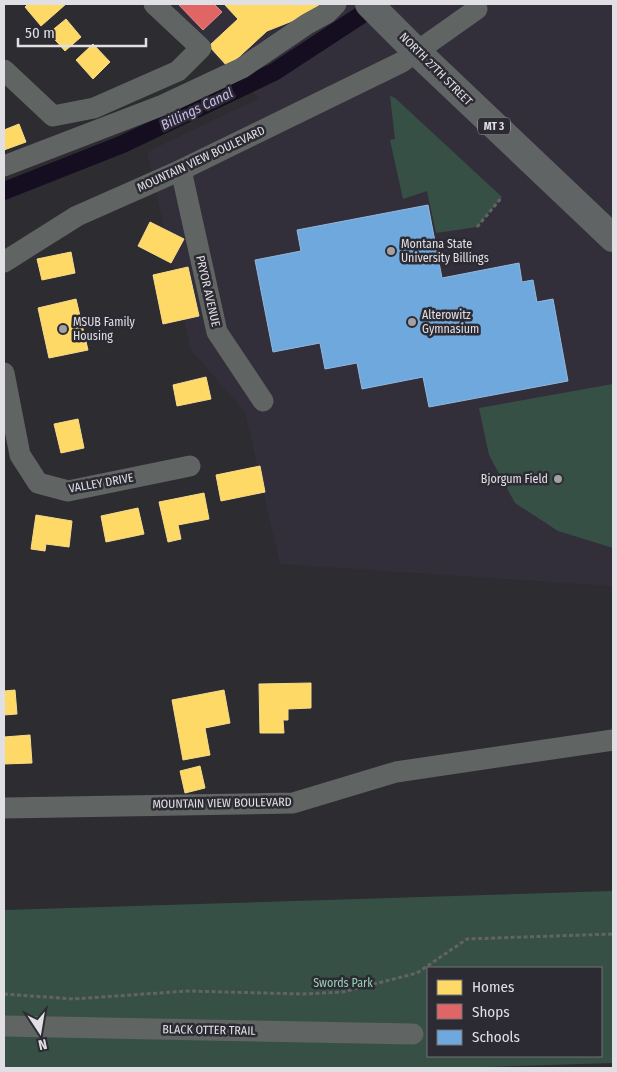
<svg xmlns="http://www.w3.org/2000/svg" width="617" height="1072" font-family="'Fira Sans Condensed',sans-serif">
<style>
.built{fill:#322f3b}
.green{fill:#375045;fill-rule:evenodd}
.homes{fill:#ffd966;stroke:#f6db8c}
.shops{fill:#e06666;stroke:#e08a8c}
.schools{fill:#6fa8dc;stroke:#91b8de}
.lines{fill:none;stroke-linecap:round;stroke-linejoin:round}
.canal{stroke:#150e21;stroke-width:18}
.path{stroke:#626364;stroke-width:3;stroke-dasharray:4 2.5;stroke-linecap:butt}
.minor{stroke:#606462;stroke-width:21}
.major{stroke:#616464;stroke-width:28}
.poi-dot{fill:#a1a0a5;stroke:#2c2a32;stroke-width:2}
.labels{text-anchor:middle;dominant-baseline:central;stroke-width:5;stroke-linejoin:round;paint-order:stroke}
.shield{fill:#2c2a32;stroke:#aaa9af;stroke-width:1}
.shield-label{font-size:11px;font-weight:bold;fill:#e0dfe4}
.street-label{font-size:12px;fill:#e0dfe4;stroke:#2c2a32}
.poi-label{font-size:12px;fill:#e0dfe4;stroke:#2c2a32;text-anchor:start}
.park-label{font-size:12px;fill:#96d1b4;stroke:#2c2a32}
.water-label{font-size:14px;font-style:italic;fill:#c9b9ed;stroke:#2c2a32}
</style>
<rect width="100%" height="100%" fill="#2d2c30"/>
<polygon class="built" points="158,4 613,4 613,586 280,564 245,412 191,350 147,152 259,98"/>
<g class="green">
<polygon points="390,96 395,98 502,197 477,227 436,233 427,191 403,199 390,140 395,139"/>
<polygon points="613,384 613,548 558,531 515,503 489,455 479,408"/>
<path d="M 613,891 L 613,1063 L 452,1068 L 4,1068 L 4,910 ZM 428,968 L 601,968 L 601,1056 L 428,1056 Z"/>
</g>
<g class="homes">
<polygon points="28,4 66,4 41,26 25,7"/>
<polygon points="224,4 318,4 320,10 267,31 228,67 209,46 238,19"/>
<polygon points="66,19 81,37 65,51 49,33"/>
<polygon points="93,44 110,62 93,79 76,60"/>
<polygon points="19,124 26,142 4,150 4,130"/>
<polygon points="150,222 184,239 171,263 138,246"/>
<polygon points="71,252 75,273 42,280 37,259"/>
<polygon points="188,267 199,316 163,324 153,275"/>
<polygon points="76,299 88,350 49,358 38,308"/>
<polygon points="206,377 211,399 177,406 173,385"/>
<polygon points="78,419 84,448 61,453 54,424"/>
<polygon points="260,466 265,492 221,501 216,475"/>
<polygon points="204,493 209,519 178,525 181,539 168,542 159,502"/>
<polygon points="138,508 144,534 106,542 101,516"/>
<polygon points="36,515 72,521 69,547 46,544 45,551 31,549"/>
<polygon points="311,683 311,708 288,709 288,720 283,720 284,733 260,733 259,684"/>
<polygon points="15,690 17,714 4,715 4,691"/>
<polygon points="224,690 230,723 205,728 210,755 183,760 172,700"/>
<polygon points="30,735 32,763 4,764 4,737"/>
<polygon points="200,766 205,788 185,793 180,771"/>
</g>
<polygon class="shops" points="178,4 214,4 222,12 203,30"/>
<polygon class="schools" points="428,205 442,278 519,263 522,282 533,280 537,302 553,299 568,381 429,407 423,377 362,389 357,363 325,369 320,343 273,352 255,260 301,251 297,230"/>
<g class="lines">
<polyline class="canal" points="4,191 123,144 274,72 378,4"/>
<g class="path">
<polyline points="477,227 502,197"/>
<polyline points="4,994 73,999 188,991 302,994 343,992 417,973 467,939 613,934"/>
</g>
<g class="minor">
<polyline points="4,70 53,116 94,108 178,71 201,48 154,4"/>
<polyline points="4,166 163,105 242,68 307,24 327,13 336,4"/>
<polyline points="181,170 217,332 263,401"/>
<polyline points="4,262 77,216 181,170 402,62 477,9"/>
<polyline points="4,373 20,455 38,483 68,491 190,466"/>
<polyline points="4,808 293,803 396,772 613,740"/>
<polyline points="4,1026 413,1034"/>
</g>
<polyline class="major" points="369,4 417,52 613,238"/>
</g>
<g class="poi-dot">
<circle cx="391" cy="251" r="5"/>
<circle cx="412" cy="322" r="5"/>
<circle cx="63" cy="329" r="5"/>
<circle cx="558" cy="479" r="5"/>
</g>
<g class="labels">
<rect class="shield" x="478" y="117.5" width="32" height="17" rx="4"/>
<g class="shield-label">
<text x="494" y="126">MT 3</text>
</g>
<g class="street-label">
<text transform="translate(436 69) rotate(45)">NORTH 27TH STREET</text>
<text transform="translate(201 159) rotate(-25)">MOUNTAIN VIEW BOULEVARD</text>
<text transform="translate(208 291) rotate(77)">PRYOR AVENUE</text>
<text transform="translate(101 483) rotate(-10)">VALLEY DRIVE</text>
<text transform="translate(222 803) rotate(-1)">MOUNTAIN VIEW BOULEVARD</text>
<text transform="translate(209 1030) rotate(1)">BLACK OTTER TRAIL</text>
</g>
<g class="poi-label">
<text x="401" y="244">Montana State<tspan x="401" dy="14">University Billings</tspan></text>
<text x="422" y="315">Alterowitz<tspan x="422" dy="14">Gymnasium</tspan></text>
<text x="73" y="322">MSUB Family<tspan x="73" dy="14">Housing</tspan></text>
<text x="548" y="479" text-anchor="end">Bjorgum Field</text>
</g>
<g class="park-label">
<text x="343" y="983">Swords Park</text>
</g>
<g class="water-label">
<text transform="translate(197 109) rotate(-26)">Billings Canal</text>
</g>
</g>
<rect width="617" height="1072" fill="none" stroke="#e0dfe4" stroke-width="10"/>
<rect x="427" y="967" width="175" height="90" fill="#2c2a32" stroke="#747279"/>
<rect x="437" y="980" width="25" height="15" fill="#ffd966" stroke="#747279"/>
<text x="472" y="992" font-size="15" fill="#e0dfe4">Homes</text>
<rect x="437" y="1004" width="25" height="15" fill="#e06666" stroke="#747279"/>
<text x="472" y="1017" font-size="15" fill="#e0dfe4">Shops</text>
<rect x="437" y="1030" width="25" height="15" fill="#6fa8dc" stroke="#747279"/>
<text x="472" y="1042" font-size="15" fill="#e0dfe4">Schools</text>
<g transform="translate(40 1032) rotate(168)" stroke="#2c2a32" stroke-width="4" paint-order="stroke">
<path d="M0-4L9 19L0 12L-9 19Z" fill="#e0dfe4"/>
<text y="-8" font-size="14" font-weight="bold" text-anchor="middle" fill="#e0dfe4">N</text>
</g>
<path d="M18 38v8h128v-8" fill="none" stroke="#e0dfe4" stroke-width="2.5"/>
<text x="25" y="38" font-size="15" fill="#e0dfe4" stroke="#2c2a32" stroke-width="4" paint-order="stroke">50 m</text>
</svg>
